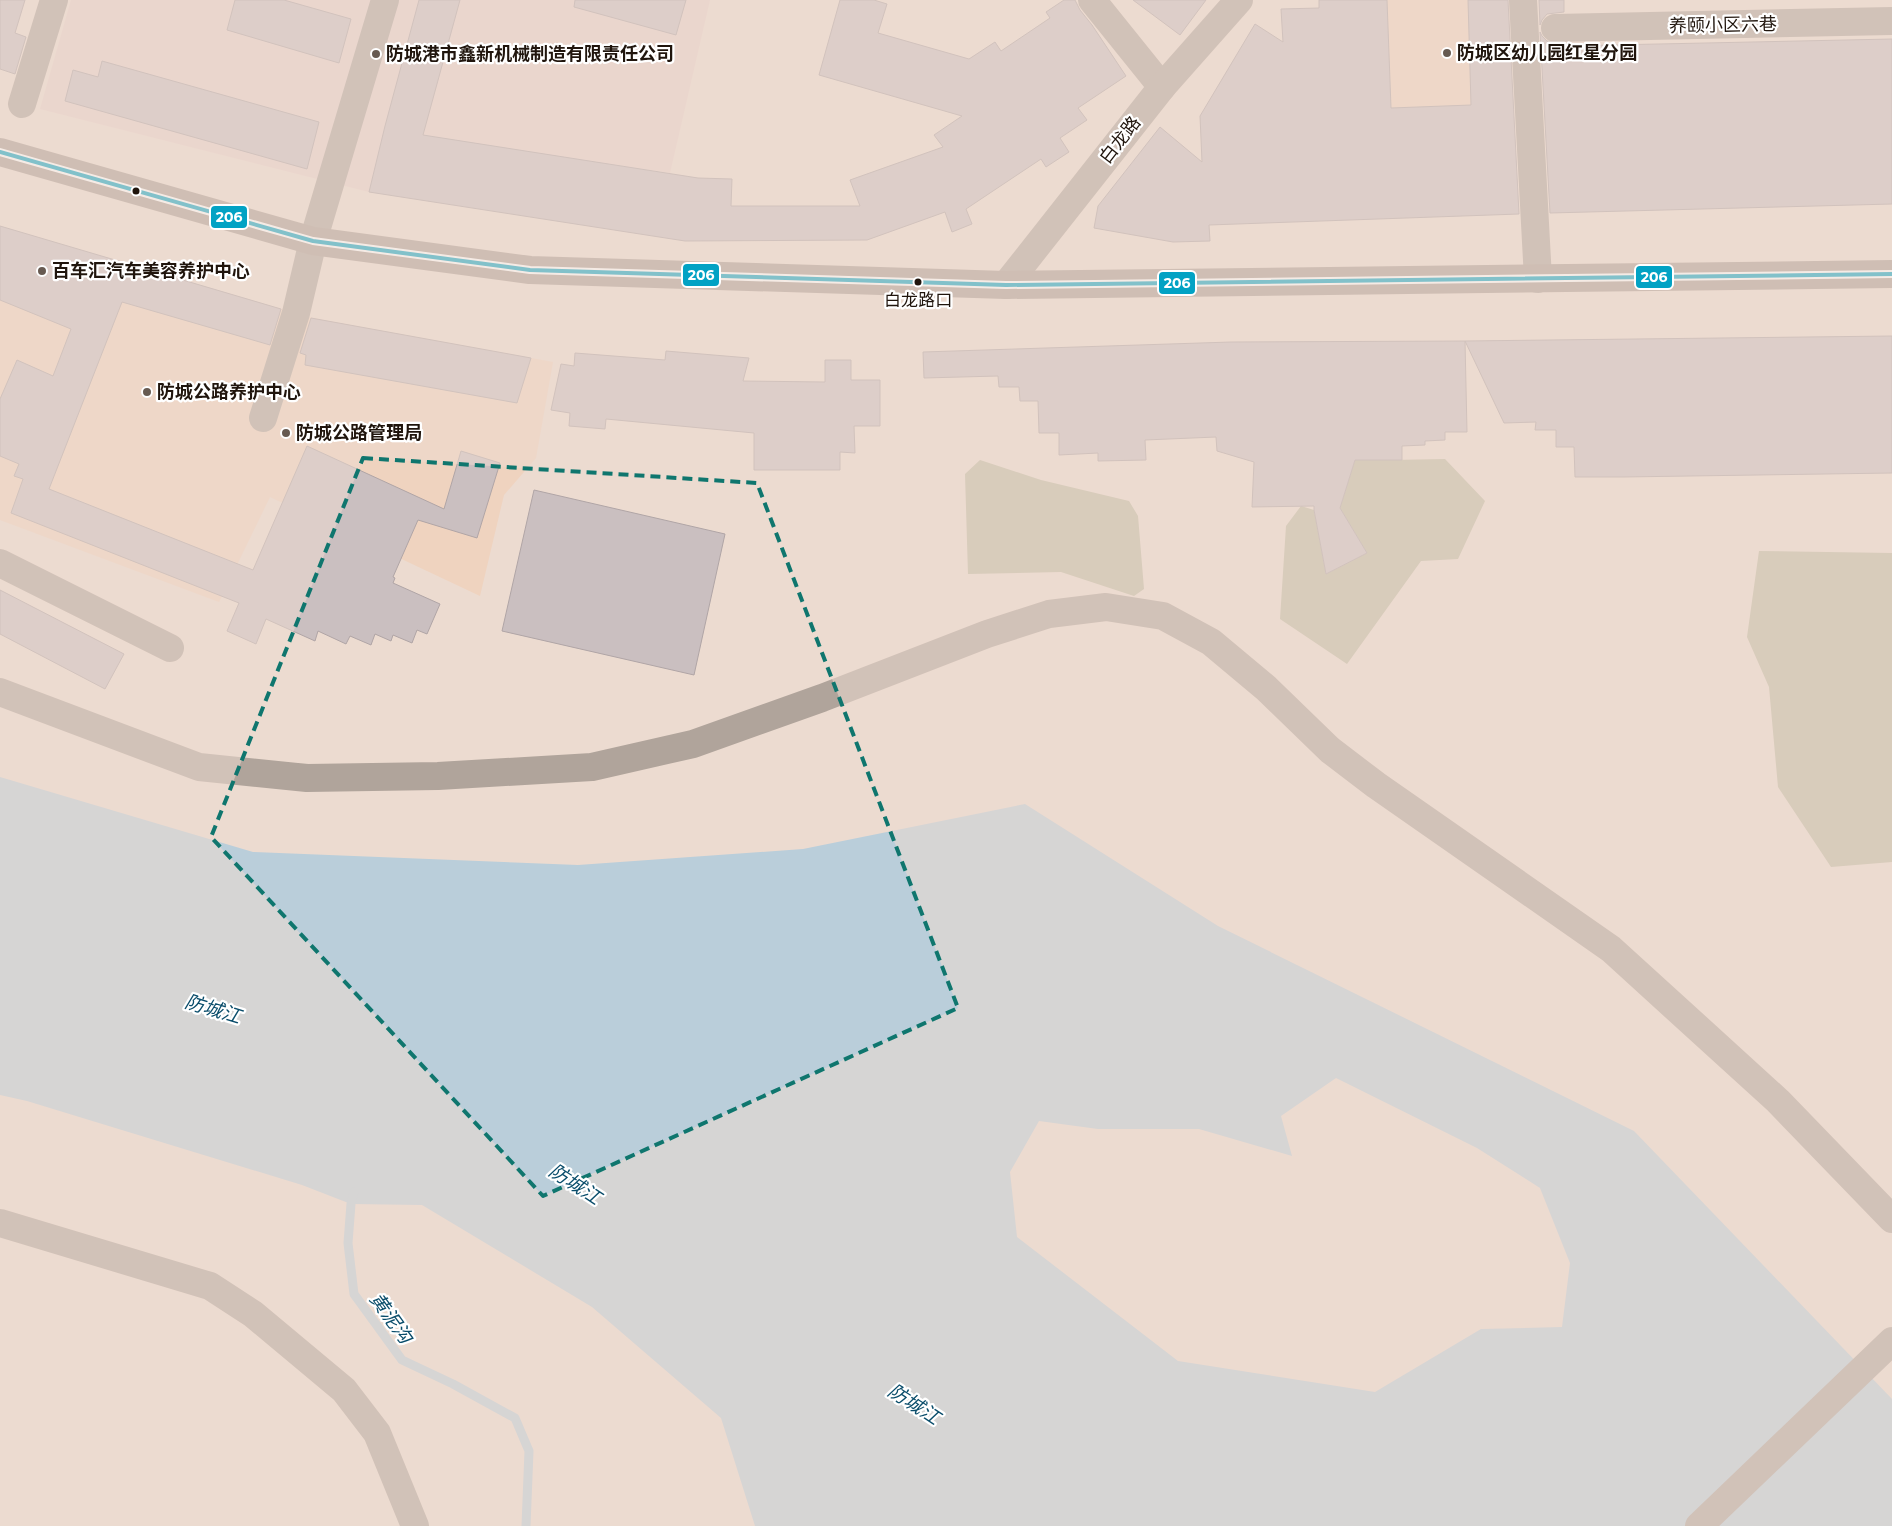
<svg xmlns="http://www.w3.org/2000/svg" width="1892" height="1526" font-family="Montserrat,'Noto Sans SC',sans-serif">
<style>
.built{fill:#efd3bf}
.industrial{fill:#e7d0cb}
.forest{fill:#bebaa2}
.water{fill:#baceda;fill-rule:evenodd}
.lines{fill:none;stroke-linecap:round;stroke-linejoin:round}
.stream{stroke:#baceda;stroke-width:9}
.building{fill:#cabfc0;stroke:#b0a5a6}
.minor{stroke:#b0a49b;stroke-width:28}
.major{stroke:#ab9c93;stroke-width:28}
.bus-1-casing{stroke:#fff;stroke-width:8}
.bus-1{stroke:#02a2c4;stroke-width:4}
.marked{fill:none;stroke:#0f766e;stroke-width:4;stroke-dasharray:10 6;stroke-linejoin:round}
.poi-dot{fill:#675a51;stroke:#fff;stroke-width:2}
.bus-dot{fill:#20150d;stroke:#fff;stroke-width:2}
.labels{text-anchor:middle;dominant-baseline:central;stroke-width:4.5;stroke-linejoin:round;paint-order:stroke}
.bus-label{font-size:17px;fill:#20150d;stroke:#fff}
.street-label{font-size:18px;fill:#20150d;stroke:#fff}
.poi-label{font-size:18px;font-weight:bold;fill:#20150d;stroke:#fff;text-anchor:start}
.water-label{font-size:19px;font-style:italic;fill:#0a4d6b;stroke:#fff}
.line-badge{stroke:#fff;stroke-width:2}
.badge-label{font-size:14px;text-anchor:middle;font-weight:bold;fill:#fff}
</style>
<rect width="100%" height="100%" fill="#ecdbd0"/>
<g class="built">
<polygon points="1387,0 1505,0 1507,104 1391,108"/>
<polygon points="89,253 313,318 553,362 536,458 504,495 480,596 270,497 219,602 0,520 0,300"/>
</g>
<polygon class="industrial" points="71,0 710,0 670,173 423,137 385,127 369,192 40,109"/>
<g class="forest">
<polygon points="1365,428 1391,460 1445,459 1485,501 1458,559 1421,561 1347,664 1280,619 1286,526 1301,506 1314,510 1326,574 1367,553 1340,508"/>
<polygon points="980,460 1041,480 1129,501 1138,516 1144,589 1134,596 1061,572 968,574 965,474"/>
<polygon points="1759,551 1892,553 1892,862 1831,867 1778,787 1769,687 1747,637"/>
</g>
<path class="water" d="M 0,777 L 253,852 L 578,865 L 803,849 L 1025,804 L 1218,926 L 1634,1131 L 1892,1399 L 1892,1526 L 755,1526 L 721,1418 L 592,1307 L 422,1205 L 351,1204 L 302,1185 L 27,1101 L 0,1095 ZM 1336,1078 L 1477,1148 L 1540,1188 L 1570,1263 L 1562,1327 L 1481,1329 L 1375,1392 L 1178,1361 L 1017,1237 L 1010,1172 L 1039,1121 L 1098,1129 L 1199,1129 L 1292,1156 L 1281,1116 Z"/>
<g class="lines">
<polyline class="stream" points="354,1192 351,1204 348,1243 354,1294 402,1360 453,1384 515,1418 529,1451 526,1526"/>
</g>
<g class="building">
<polygon points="0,0 25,0 15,33 26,37 15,74 0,69"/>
<polygon points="235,0 284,0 351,19 339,63 227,30"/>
<polygon points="419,0 460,0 423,135 698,178 732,179 731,206 860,206 850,180 943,147 934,135 962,116 819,75 840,0 874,0 887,4 878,33 969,59 995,42 1001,51 1050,18 1046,12 1064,0 1075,0 1080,10 1092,25 1126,76 1078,108 1087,120 1060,138 1069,152 1046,167 1041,159 966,209 972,224 952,232 945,212 867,240 685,241 369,192 385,126"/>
<polygon points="575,0 686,0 676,35 574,7"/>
<polygon points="1133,0 1206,0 1180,35"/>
<polygon points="1319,0 1387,0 1391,108 1471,105 1468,0 1508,0 1519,214 1209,225 1210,241 1173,242 1094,228 1098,206 1160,127 1202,162 1200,116 1255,24 1283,42 1281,9 1319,8"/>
<polygon points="1539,0 1564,0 1564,12 1547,14 1542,20 1540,25"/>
<polygon points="1540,32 1542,36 1547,41 1565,43 1565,46 1892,39 1892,204 1550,213"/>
<polygon points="102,61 319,122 307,169 65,101 73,70 98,77"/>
<polygon points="0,226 281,309 270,345 122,302 49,489 253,570 307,446 444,509 461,451 500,463 477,538 418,520 393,577 395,578 393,583 440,604 427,634 417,630 412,643 393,635 391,641 375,634 371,645 350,636 346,644 318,631 315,641 266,619 256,644 227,631 239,603 11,513 23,479 14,476 19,464 0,456 0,399 17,360 53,376 71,329 0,300"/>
<polygon points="311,318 531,358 517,403 305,365 306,355 300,353"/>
<polygon points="1892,336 1892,473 1623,477 1575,477 1574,447 1556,447 1556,430 1535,430 1536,422 1504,423 1465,341"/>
<polygon points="1465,341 1467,432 1445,432 1445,440 1425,441 1425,445 1402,446 1402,460 1355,460 1340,508 1367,553 1326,574 1314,510 1314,506 1252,507 1254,462 1217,451 1216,437 1145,440 1146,460 1098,461 1098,453 1059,455 1059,433 1039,433 1038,401 1020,401 1019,387 999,387 998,376 924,378 923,352 1231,342"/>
<polygon points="666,351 749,358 743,381 825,382 825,360 851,360 851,380 880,380 880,426 854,426 855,453 840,452 840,470 754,470 754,433 606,419 605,429 569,426 570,413 551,410 561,364 574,366 575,353 665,360"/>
<polygon points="534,490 725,534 694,675 502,631"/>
<polygon points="0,590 124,654 105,689 0,634"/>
</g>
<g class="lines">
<g class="minor">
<polyline points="1092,0 1162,87"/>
<polyline points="1523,0 1538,279"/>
<polyline points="1555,28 1892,21"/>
<polyline points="22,104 54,0"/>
<polyline points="1006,285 1162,87 1239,0"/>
<polyline points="263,418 296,313 313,241 385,0"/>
<polyline points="0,563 170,648"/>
<polyline points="0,692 199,767 307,778 438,776 592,767 693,744 822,698 987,634 1049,614 1106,607 1163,616 1211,642 1266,688 1330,750 1376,785 1611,949 1778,1101 1892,1219"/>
<polyline points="0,1223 210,1286 253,1314 344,1390 377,1433 415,1526"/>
<polyline points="1699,1526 1892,1341"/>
</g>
<polyline class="major" points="0,152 313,241 530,270 1006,285 1892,274"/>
<g class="bus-1-casing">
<polyline id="bus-1" points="0,152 313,241 530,270 1006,285 1892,274"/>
</g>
<use href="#bus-1" class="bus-1"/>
</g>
<path d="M0 0H1892V1526H0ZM 363,458 L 757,483 L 958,1008 L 543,1196 L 211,837 Z" fill="#ecdbd0" fill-opacity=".55" fill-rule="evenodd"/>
<path class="marked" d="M 363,458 L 757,483 L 958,1008 L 543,1196 L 211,837 Z"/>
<g class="poi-dot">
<circle cx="1447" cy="53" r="5"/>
<circle cx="376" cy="54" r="5"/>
<circle cx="42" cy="271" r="5"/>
<circle cx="147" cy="392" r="5"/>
<circle cx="286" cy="433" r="5"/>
</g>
<g class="bus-dot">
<circle cx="136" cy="191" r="4.5"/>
<circle cx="918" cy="282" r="4.5"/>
</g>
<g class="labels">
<g class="bus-label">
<text x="918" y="300">白龙路口</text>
</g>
<g class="street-label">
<text transform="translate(1723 25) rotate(-1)">养颐小区六巷</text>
<text transform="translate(1120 140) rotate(-52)">白龙路</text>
</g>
<g class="poi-label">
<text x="1457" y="53">防城区幼儿园红星分园</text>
<text x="386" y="54">防城港市鑫新机械制造有限责任公司</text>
<text x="52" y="271">百车汇汽车美容养护中心</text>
<text x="157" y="392">防城公路养护中心</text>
<text x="296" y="433">防城公路管理局</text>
</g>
<g class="water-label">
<text transform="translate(213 1009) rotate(17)">防城江</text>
<text transform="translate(575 1184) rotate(33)">防城江</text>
<text transform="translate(391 1318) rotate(54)">黄泥沟</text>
<text transform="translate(914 1404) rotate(33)">防城江</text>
</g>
</g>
<g class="line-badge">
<rect x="210" y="205" width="38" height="24" rx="5" fill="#02a2c4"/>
<rect x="682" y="263" width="38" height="24" rx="5" fill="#02a2c4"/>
<rect x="1635" y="265" width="38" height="24" rx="5" fill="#02a2c4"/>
<rect x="1158" y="271" width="38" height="24" rx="5" fill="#02a2c4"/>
</g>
<g class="badge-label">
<text x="229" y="222">206</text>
<text x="701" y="280">206</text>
<text x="1654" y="282">206</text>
<text x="1177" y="288">206</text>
</g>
</svg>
